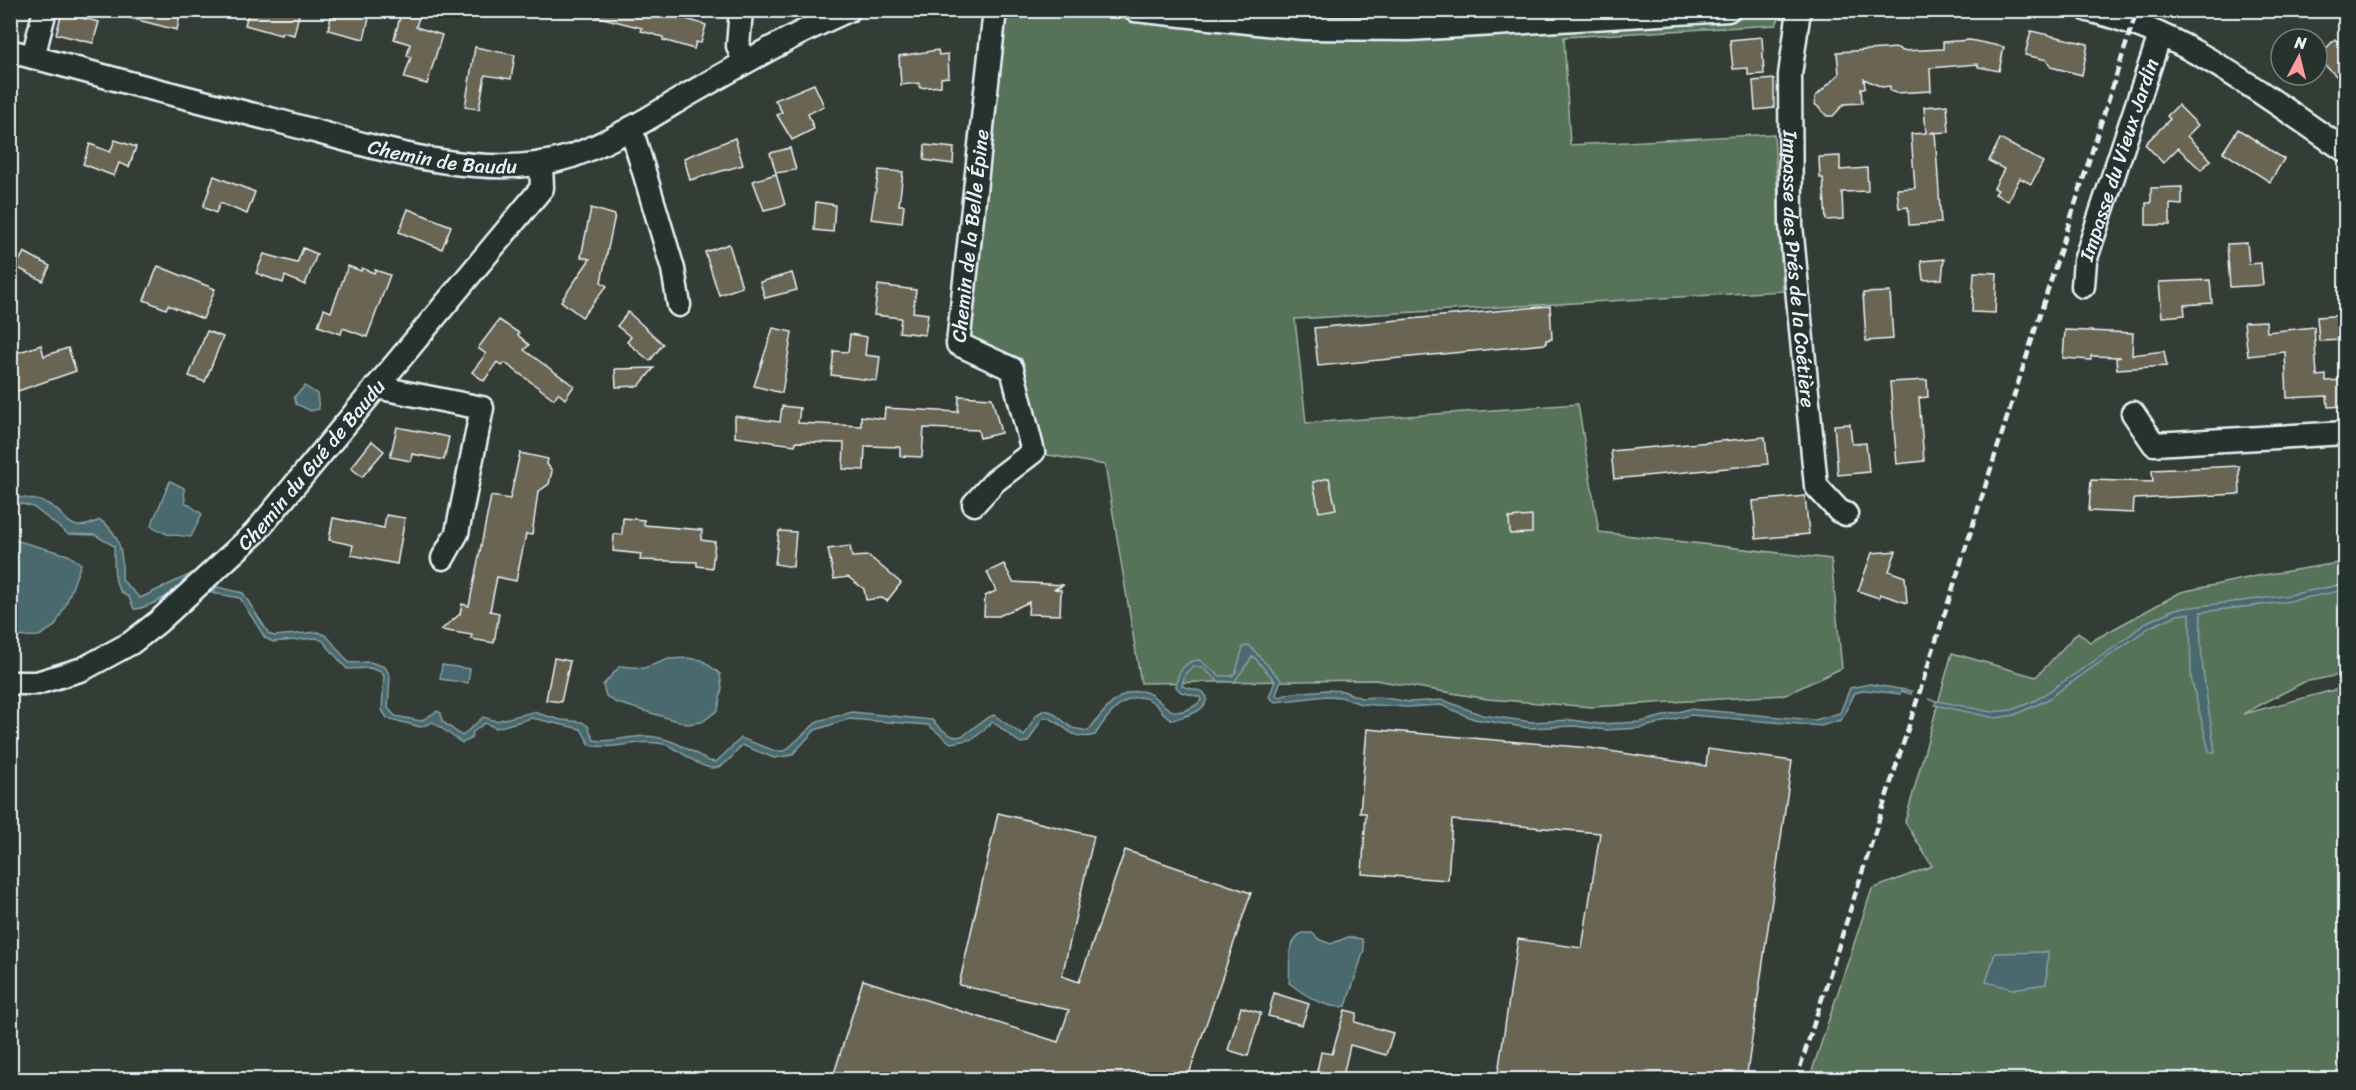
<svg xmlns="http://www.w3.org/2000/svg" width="2356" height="1090" font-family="Sriracha,sans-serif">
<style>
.green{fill:#57735a;stroke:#a0b2a9;stroke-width:1.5}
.water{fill:#48696e;stroke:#889fa5;stroke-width:1.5}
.building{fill:#6b6553;stroke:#e8f1f8;stroke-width:1.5}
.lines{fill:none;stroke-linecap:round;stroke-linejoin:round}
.minor-casing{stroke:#e8f1f8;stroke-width:27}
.minor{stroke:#26332d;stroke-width:22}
.rail{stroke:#e8f1f8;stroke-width:4.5;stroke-dasharray:9 4.5;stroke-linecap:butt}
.labels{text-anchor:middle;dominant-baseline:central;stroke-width:6;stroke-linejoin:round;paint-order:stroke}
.street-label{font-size:20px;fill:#e8f1f8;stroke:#26332d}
</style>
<rect width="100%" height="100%" fill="#343d35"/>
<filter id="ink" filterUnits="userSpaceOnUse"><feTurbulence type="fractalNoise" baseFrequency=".0167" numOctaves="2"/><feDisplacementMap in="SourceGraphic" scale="12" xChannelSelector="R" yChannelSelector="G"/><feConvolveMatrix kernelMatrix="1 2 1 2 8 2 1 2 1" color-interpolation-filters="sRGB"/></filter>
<g filter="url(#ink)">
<g class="green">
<polygon points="1006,11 1782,11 1776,25 1564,37 1570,145 1774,134 1783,291 1295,319 1306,423 1578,404 1599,532 1831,559 1842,668 1785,695 1592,707 1487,699 1375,680 1141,683 1105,465 1043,454 1022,359 969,337"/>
<polygon points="2345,562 2345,674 2304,682 2243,714 2345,687 2345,1079 1809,1080 1872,889 1932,866 1905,822 1952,653 2036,677 2078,632 2090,642 2181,592 2257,576"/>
</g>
<g class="water">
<polygon points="305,386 317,394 319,409 311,411 296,404 294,397"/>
<polygon points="170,481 184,488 185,502 202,514 191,537 167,534 151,526"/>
<path d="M 11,496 C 22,498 37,498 48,504 C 71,516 65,536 100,520 C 122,534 123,557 122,580 L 140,598 L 193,573 L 198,574 C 186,586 149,609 134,609 L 129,597 C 110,591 115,561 114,546 L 95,535 L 68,534 L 33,507 L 11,501 Z"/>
<polygon points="11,539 68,555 81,564 66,604 55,626 39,636 11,637"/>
<path d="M 2345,584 L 2345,590 L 2285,602 L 2201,612 C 2198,659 2209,706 2215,753 L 2209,751 L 2191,678 L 2190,613 L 2177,615 L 2150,627 L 2045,701 L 2014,715 L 1996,718 L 1935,705 L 1936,701 L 1928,699 L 1991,712 L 2012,710 L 2036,700 L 2112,649 L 2147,622 L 2175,609 L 2284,596 Z"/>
<path d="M 217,587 L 243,593 L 269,634 L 274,636 L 318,632 L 327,636 L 349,663 L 370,662 L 385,667 L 390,676 L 388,708 L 395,716 L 421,721 L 437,711 L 441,713 L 442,721 L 462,736 L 483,717 L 496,721 L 533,712 L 561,720 L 582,722 L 588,726 L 594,740 C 609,743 620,738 635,737 C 663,733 685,747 709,761 L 716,762 L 741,738 L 775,751 L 785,751 L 818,721 L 852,712 L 932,720 C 965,755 964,726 994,715 L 1024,736 L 1036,715 L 1044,710 L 1052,712 L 1072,728 L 1088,731 C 1100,716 1116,692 1138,691 C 1159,690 1163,718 1186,710 C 1192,707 1197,706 1201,700 L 1200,697 L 1181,692 L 1176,687 C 1177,673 1184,661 1199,660 L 1220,676 L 1232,676 L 1236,672 L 1243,647 L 1249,645 L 1281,680 L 1276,695 L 1279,697 L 1293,693 L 1327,690 L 1343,691 L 1361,698 L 1379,697 L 1410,702 L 1443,700 L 1482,715 L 1532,722 L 1572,720 L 1599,724 L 1641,722 L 1689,709 L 1815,720 L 1840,713 L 1850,688 L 1870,684 L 1912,691 L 1911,694 L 1901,691 L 1900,694 L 1866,690 L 1855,693 L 1841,720 L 1821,726 L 1690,715 L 1641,728 L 1606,730 L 1574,726 L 1529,728 L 1474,719 L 1441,705 L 1406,707 L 1361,704 L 1341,697 L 1327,696 L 1275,702 L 1269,697 L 1275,681 L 1253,656 L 1234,682 L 1218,681 L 1202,667 L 1193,666 L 1185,674 L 1182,686 L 1203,692 L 1207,697 C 1206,713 1186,715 1173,720 C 1164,716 1162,710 1155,704 C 1131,683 1106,717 1095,735 C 1069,743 1063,719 1043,717 L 1028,742 L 1020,743 L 993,722 L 973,739 L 951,743 L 928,725 L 849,719 L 815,730 L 792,755 L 774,758 L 742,745 C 735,753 726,767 714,768 C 697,768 681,749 664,744 C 639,738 615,751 590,745 L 581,729 L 532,718 L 496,728 L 485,723 L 473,732 L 471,739 L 462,743 L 433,722 L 420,727 L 387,718 L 382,710 L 384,676 L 381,672 L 370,668 L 347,669 L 323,641 L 317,638 L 273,642 L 265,638 L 240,598 L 212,593 Z"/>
<polygon points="686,658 702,660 720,674 722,688 718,710 702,722 687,724 615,702 606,696 603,685 620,666 644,668 669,659"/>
<polygon points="442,665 470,669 468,683 440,679"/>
<path d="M 1302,933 L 1312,933 L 1320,940 L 1331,944 L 1348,937 L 1362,939 L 1364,950 L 1346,1006 C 1326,1010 1305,995 1289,983 C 1291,967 1285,943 1302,933 Z"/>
<polygon points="2048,952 2046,984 2013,989 1986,982 1995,953"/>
</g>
<g class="building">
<polygon points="123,10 181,10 177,30 122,16"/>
<polygon points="249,10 300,10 294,35 282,32 281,35 245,25"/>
<polygon points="343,10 371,10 364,39 328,30 332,13 342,15"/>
<polygon points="402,10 421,10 416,27 442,35 427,84 404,78 411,57 407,56 410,44 394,39"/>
<polygon points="595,10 657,10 706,25 701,43 696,42 694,49 663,40 663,37 641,31 642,28 595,16"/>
<polygon points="62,13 99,22 93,43 56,34"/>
<polygon points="2031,31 2088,44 2082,75 2051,67 2047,60 2025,55"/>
<polygon points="1762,37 1764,74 1748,75 1748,68 1733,69 1730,40"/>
<polygon points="2335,39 2346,49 2346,85 2317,58"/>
<polygon points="1970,40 2004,47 1999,71 1978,67 1978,64 1930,68 1931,91 1896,93 1890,91 1890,86 1882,87 1864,79 1865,88 1861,88 1862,103 1844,104 1833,116 1827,116 1815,104 1815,97 1839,74 1837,52 1898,48 1902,51 1943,49 1943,42"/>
<polygon points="475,47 515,55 511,79 485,75 479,109 465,107"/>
<polygon points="938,50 939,55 948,54 949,77 941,78 941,86 920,88 919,83 901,85 899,56"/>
<polygon points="1774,79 1774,108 1755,110 1753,81"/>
<polygon points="814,84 824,106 808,114 814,129 792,140 777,115 782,112 775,100"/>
<polygon points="1947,105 1949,132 1930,133 1935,132 1941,223 1909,225 1908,207 1899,208 1897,189 1915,188 1911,134 1926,133 1924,107"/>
<polygon points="2178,105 2198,125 2187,136 2211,160 2201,170 2178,148 2163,163 2145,144 2170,119 2167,116"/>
<polygon points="2238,129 2284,159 2270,182 2223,152"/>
<polygon points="735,138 743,165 690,180 684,158"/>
<polygon points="2000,139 2043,162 2031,184 2020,178 2008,201 1995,194 1998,190 1994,188 2004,169 1989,161"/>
<polygon points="115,140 136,147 129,167 119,163 114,176 83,164 90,144 110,152"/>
<polygon points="925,145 954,148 953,164 924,160"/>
<polygon points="790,148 796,170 776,173 770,153"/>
<polygon points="1840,156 1840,170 1867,168 1868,191 1842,192 1843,219 1826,220 1823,178 1820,178 1819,157"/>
<polygon points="879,170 903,172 899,205 904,205 902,223 871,219"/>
<polygon points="776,174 785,205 764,210 753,181"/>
<polygon points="214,176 255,192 247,214 220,203 216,213 203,207"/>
<polygon points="2182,187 2182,205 2170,204 2170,225 2146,225 2146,203 2151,203 2151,188"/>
<polygon points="816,202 835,205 833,232 814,230"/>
<polygon points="591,208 615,215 601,282 607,286 582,317 561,301 590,259 581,257"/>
<polygon points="408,209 451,226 442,249 399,232"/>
<polygon points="2247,243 2249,264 2261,263 2263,285 2230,287 2227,244"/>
<polygon points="729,244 742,287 719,295 705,252"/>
<polygon points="303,248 317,254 305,285 285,276 283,283 256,273 264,254 297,263"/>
<polygon points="24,252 50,266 43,281 16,267"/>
<polygon points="1944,259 1942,279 1923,280 1921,261"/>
<polygon points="158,266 215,289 203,319 168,305 166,309 144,300"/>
<polygon points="348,266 361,271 362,268 374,273 375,270 390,275 367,337 343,328 341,334 318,326 324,309 331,312"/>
<polygon points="1974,272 1997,273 1995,313 1972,312"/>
<polygon points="792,273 797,290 765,298 760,282"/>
<polygon points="2210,280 2212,303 2184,305 2185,315 2162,317 2159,282"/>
<polygon points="878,285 916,290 913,312 928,314 925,335 899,332 901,318 874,315"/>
<polygon points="1890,292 1893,339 1866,341 1863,293"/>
<polygon points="1550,306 1552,339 1546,340 1546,344 1318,366 1314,328"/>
<polygon points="628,312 663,344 650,361 627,342 631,337 617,326"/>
<polygon points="2346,315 2346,340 2319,341 2317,317"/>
<polygon points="499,320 519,333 518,335 529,345 524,350 574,386 565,399 558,393 554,399 505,363 502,366 497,362 484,381 472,372 486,354 478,348"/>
<polygon points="2266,321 2267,332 2314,327 2317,376 2326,375 2326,381 2346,380 2346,406 2328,407 2327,396 2287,398 2285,352 2248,356 2244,322"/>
<polygon points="773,328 792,332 782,393 754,386"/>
<polygon points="2065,330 2133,333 2132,355 2164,351 2167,366 2117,369 2116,358 2121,357 2091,356 2091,360 2063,358"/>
<polygon points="207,331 223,337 205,382 189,376"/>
<polygon points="850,334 867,337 865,355 880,357 877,381 831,375 834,351 848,352"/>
<polygon points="41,345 44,356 68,348 76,371 15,392 10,377 10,355"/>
<polygon points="654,368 639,386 616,387 615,369"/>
<polygon points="1927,380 1928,397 1919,398 1924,461 1897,464 1890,382"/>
<polygon points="959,396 992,398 1001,433 980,438 978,430 924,428 922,457 900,456 900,447 865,446 864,470 843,469 844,443 796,442 795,445 735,437 735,416 780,422 782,406 800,408 798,423 861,426 861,416 884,419 885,408 958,412"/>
<polygon points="1850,424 1852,444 1866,443 1869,472 1838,475 1834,425"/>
<polygon points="397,427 449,437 444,460 412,454 411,461 390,457"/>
<polygon points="1765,437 1768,464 1614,479 1611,451"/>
<polygon points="372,441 384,451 362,477 351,468"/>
<polygon points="520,453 548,459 547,464 552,471 549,484 538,492 532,535 526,534 516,581 497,577 490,611 499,613 494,643 471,639 472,635 441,630 460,614 462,604 469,606 491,496 510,499"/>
<polygon points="2239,466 2240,494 2134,499 2133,513 2089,511 2091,480 2153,482 2152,470"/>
<polygon points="1329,478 1336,509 1319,512 1313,482"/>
<polygon points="1805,496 1809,534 1756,539 1753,501"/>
<polygon points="386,515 405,518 397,564 351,555 353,545 329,540 333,518 384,528"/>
<polygon points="1532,516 1532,533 1510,534 1509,518"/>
<polygon points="623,518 644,520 644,525 702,530 701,540 715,542 712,568 697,566 697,562 640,560 641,554 613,551 614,534 622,535"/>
<polygon points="779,531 796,532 793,567 775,564"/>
<polygon points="850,546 852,557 869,556 901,583 887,601 882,598 866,600 864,589 848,577 834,579 828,549"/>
<polygon points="1896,551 1889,571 1905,577 1907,603 1880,594 1879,598 1858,591 1872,553"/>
<polygon points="1004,564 1013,582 1064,585 1055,589 1061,590 1060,615 1028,614 1029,602 999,616 984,616 985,596 996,591 987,572"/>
<polygon points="554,658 570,661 561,702 546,700"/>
<polygon points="1367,729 1590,748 1706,766 1708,749 1792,761 1746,1080 1497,1080 1518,939 1582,948 1600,833 1452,820 1448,880 1362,874 1366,813 1360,813"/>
<polygon points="998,813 1094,836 1062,976 1079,982 1125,850 1251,893 1187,1080 832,1080 863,980 1058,1042 1069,1010 959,985"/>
<polygon points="1274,993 1309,1004 1302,1025 1268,1016"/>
<polygon points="1241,1007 1261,1013 1248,1056 1228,1050"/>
<polygon points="1345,1010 1357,1013 1355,1022 1393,1033 1386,1055 1350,1045 1343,1076 1317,1071 1321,1052 1332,1054"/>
</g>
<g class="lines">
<g class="minor-casing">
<g id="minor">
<polyline points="741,10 738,46 744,62"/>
<polyline points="1135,10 1304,28 1409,29 1728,10"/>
<path id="s1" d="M 1799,10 L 1790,75 L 1791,225 L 1816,486 L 1839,511 L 1846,514"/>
<path d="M 2088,10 C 2186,32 2264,96 2346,151"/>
<path id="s2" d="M 10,51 C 98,75 186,98 274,120 C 363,143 481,186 572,156 C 611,142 649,118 684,97 C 738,66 792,35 849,10"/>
<polyline points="33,57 45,10"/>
<polyline points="631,128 673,269 679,305"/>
<path id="s3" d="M 2083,286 L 2085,261 L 2160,35"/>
<polyline points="376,387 482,408 457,533 443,558"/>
<polyline points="2133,413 2154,444 2346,433"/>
<path id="s4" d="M 974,504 L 995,481 L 1033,452 L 1012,369 L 958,344 L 995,10"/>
<path id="s5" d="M 10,683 L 37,683 L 83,669 L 131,643 L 158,622 L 255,533 L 542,188 L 541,163"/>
</g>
</g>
<use href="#minor" class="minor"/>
<polyline class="rail" points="1796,1080 2137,10"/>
</g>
</g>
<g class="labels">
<g class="street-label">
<text stroke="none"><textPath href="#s2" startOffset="446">Chemin de Baudu</textPath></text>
<text stroke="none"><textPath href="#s3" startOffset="132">Impasse du Vieux Jardin</textPath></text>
<text stroke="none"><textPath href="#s4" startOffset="333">Chemin de la Belle Épine</textPath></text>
<text stroke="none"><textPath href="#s1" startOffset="260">Impasse des Prés de la Coétière</textPath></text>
<text stroke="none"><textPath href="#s5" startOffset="384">Chemin du Gué de Baudu</textPath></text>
</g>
</g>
<rect width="2356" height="1090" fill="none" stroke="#26332d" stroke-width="36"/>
<rect x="18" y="18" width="2320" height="1054" fill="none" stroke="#e8f1f8" stroke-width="2" filter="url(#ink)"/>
<g transform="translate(2299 57) rotate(7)"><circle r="28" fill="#26332d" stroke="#747f7e" stroke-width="1.5"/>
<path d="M0-4.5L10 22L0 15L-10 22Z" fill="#ff9aa2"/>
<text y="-9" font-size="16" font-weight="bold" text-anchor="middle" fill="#e8f1f8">N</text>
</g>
</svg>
